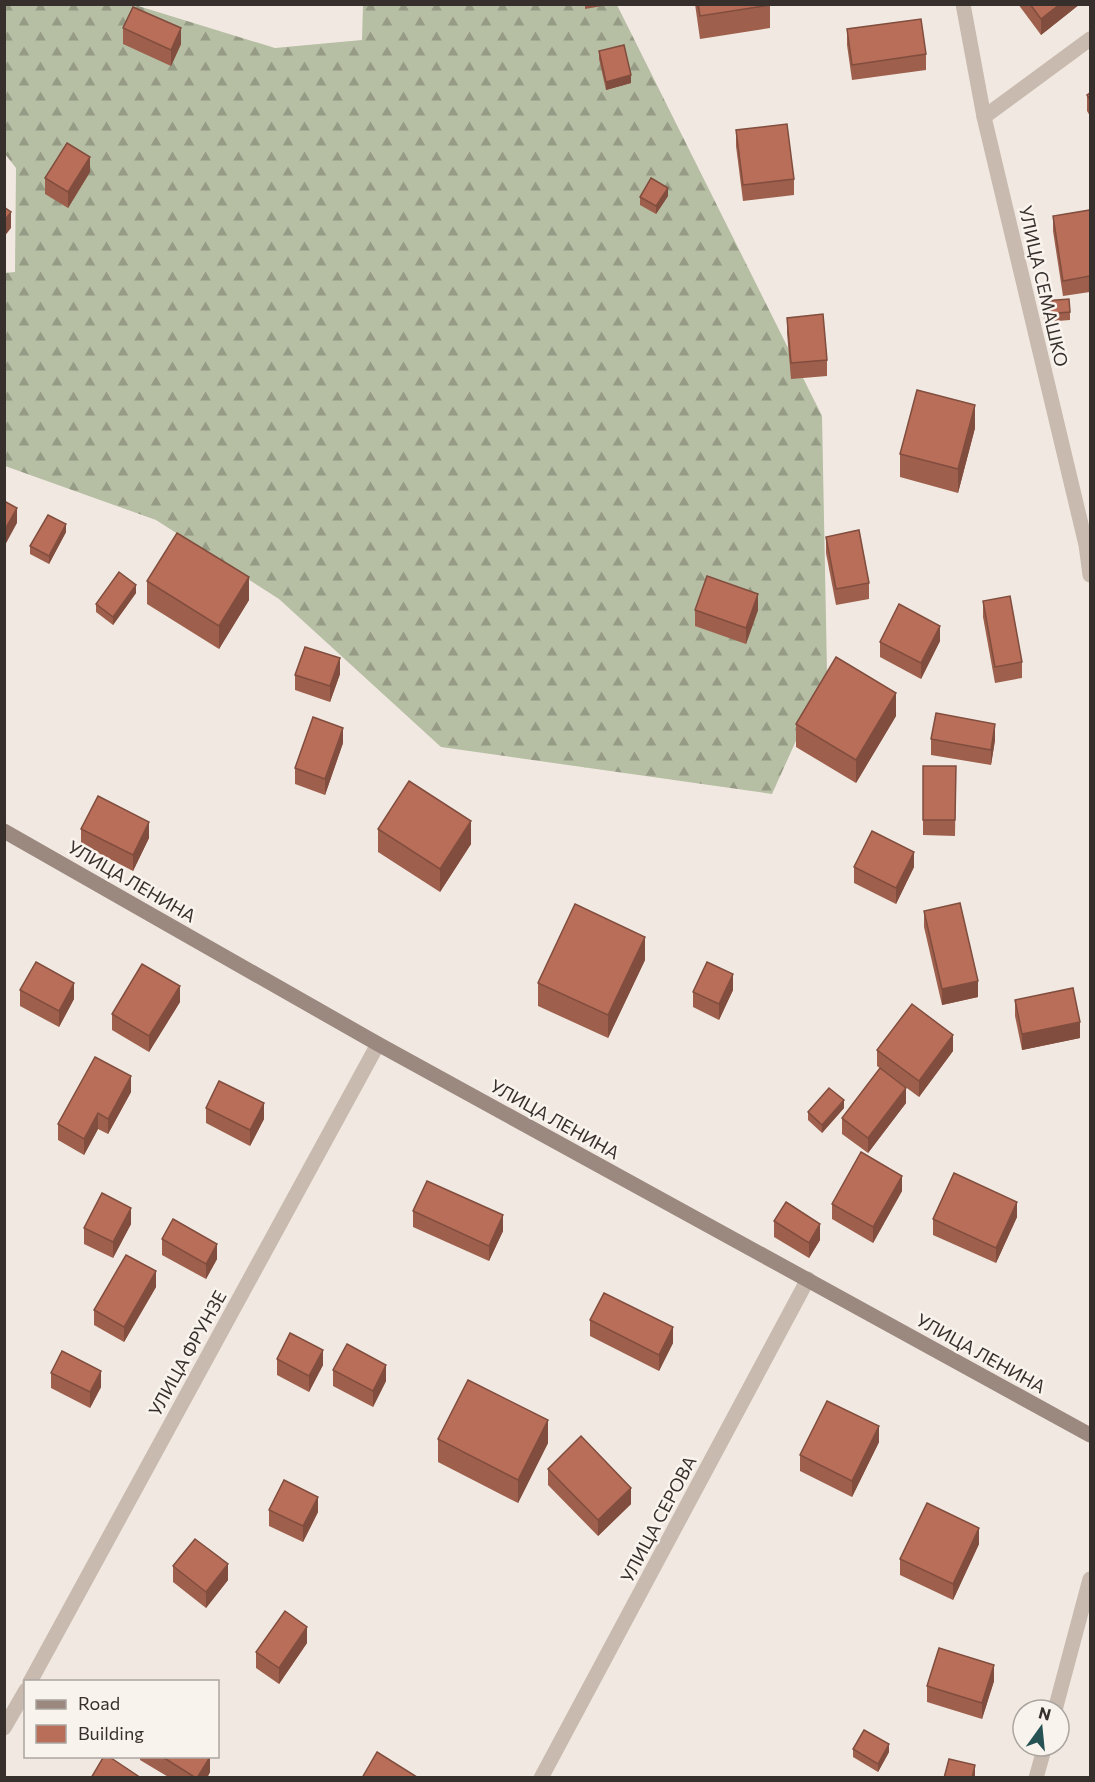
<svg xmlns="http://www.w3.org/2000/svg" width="1095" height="1782" font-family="Commissioner,sans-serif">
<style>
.forest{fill:url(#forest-firs)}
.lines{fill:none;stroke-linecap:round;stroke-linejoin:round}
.street{stroke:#c8baae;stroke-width:15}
.secondary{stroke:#9b8980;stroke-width:15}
.wall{fill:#9e5f4c}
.shaded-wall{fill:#814d3e}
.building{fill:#b86e58;stroke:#814d3e;stroke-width:1.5}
.labels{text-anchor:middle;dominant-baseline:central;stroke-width:5;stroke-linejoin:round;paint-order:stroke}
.street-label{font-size:18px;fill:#372f2c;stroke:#f9f3ee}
</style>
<defs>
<pattern id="forest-firs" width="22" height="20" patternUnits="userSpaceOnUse" patternTransform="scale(1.5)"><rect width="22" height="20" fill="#b6bea3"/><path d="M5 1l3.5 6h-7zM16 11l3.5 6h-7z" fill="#959b85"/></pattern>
</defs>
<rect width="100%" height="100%" fill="#f1e9e1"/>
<polygon class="forest" points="8,5 135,5 275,48 362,40 363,5 617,5 822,416 827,672 772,794 441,747 279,599 156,520 5,466 4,273 15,272 16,168 5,154 4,8"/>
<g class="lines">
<g class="street">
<polyline points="963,4 984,117 1086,545 1090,575"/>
<polyline points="984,117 1090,39"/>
<polyline points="30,1682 378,1044"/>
<polyline points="1055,1710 1090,1579"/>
<polyline points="4,1728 26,1690"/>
<polyline points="541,1778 808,1279"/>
<polyline points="1036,1778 1045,1746"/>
</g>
<polyline class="secondary" points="4,831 378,1044 1090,1435"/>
</g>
<g class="wall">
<polygon points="585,4 613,4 585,9"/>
<polygon points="695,4 770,4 770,28 700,39"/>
<polygon points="1018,4 1080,4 1041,35"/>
<polygon points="123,28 181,44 171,66 123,44"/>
<polygon points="847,29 926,54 926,70 852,80 847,45"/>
<polygon points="599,51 631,83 606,90 599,59"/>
<polygon points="1090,93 1090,116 1087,111 1087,95"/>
<polygon points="736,130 794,179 794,195 743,201 736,146"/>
<polygon points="90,172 68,208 45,194 45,178"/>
<polygon points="668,196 656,214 640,205 640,197"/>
<polygon points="1090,210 1090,292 1063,296 1053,231 1053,216"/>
<polygon points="1044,301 1070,312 1070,320 1045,322"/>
<polygon points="787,318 827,360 827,376 791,379 787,333"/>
<polygon points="975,428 958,493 900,477 900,454"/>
<polygon points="66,532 49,564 30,554 30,546"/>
<polygon points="826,537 869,583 869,599 836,605 826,553"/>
<polygon points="147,581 249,600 219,649 147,604"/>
<polygon points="136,593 113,625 96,612 96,604"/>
<polygon points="983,601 1022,662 1022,678 995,683 983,617"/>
<polygon points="695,610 758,610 746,644 695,626"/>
<polygon points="940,641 921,679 880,657 880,642"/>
<polygon points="340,674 330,702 295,690 295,675"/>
<polygon points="896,716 856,783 796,747 796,724"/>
<polygon points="931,739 995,740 991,765 931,755"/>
<polygon points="343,743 325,795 295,784 295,768"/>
<polygon points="923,766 956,766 955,836 923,835"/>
<polygon points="81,829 149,838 133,871 81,844"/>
<polygon points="378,829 471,844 440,892 378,852"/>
<polygon points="854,867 914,867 896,904 854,883"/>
<polygon points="924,911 978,997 942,1005 924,927"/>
<polygon points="645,960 608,1038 538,1006 538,983"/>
<polygon points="20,990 74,999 59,1027 20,1006"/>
<polygon points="733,990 719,1020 693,1007 693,992"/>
<polygon points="1015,1000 1080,1038 1022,1050 1015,1016"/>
<polygon points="180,1002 149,1052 112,1030 112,1014"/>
<polygon points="877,1050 953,1051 919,1097 877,1066"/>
<polygon points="131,1092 108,1134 98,1129 84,1155 58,1140 58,1124"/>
<polygon points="906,1103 868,1153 842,1134 842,1118"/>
<polygon points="206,1108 264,1119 250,1146 206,1123"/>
<polygon points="844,1108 822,1133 808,1120 808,1112"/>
<polygon points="902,1191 873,1243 832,1219 832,1204"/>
<polygon points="413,1211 503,1231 489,1261 413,1227"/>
<polygon points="1017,1217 996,1263 933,1235 933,1219"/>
<polygon points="774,1221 820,1240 809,1258 774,1237"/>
<polygon points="131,1224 113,1258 84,1244 84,1228"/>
<polygon points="162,1239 217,1259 206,1279 162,1255"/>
<polygon points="156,1287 124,1342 94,1325 94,1310"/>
<polygon points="590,1320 673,1343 659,1371 590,1336"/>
<polygon points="277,1359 323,1365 309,1392 277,1375"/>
<polygon points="333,1370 386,1381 373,1407 333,1386"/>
<polygon points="51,1373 101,1387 90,1408 51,1388"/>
<polygon points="438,1439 548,1443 518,1503 438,1462"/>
<polygon points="879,1442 852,1497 800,1471 800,1455"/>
<polygon points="548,1469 631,1504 598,1536 548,1485"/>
<polygon points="269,1510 318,1512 303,1542 269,1526"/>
<polygon points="979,1544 953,1600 900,1575 900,1559"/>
<polygon points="173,1566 228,1580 206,1608 173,1582"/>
<polygon points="307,1643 279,1684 256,1668 256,1652"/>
<polygon points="994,1681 982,1719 927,1702 927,1686"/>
<polygon points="853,1749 889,1752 878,1772 853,1757"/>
<polygon points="140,1756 210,1757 210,1772 207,1778 170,1778 140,1760"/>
</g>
<g class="shaded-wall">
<polygon points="1060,4 1080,4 1041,35 1041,19"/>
<polygon points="181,28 181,44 171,66 171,50"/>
<polygon points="631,75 631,83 606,90 606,82"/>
<polygon points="90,157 90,172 68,208 68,192"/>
<polygon points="668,188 668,196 656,214 656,206"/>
<polygon points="11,212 11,228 4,237 4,221"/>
<polygon points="975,405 975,428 958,493 958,469"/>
<polygon points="17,508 17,523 4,547 4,531"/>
<polygon points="66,524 66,532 49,564 49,556"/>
<polygon points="249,577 249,600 219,649 219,626"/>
<polygon points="136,585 136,593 113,625 113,617"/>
<polygon points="758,594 758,610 746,644 746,628"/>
<polygon points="940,626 940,641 921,679 921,663"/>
<polygon points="340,658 340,674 330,702 330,686"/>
<polygon points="896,693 896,716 856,783 856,760"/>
<polygon points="995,724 995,740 991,765 991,750"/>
<polygon points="343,728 343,743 325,795 325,779"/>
<polygon points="471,821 471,844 440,892 440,869"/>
<polygon points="149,822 149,838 133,871 133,855"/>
<polygon points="914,852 914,867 896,904 896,888"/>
<polygon points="645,937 645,960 608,1038 608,1015"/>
<polygon points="733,974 733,990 719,1020 719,1004"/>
<polygon points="978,981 978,997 942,1005 942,989"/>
<polygon points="74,983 74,999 59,1027 59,1011"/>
<polygon points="180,986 180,1002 149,1052 149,1036"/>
<polygon points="1080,1022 1080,1038 1022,1050 1022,1034"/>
<polygon points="953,1035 953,1051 919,1097 919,1081"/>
<polygon points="131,1076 131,1092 108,1134 108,1119"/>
<polygon points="906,1088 906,1103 868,1153 868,1138"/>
<polygon points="844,1100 844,1108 822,1133 822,1125"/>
<polygon points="264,1103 264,1119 250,1146 250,1130"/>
<polygon points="98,1113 98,1129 84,1155 84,1139"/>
<polygon points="902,1176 902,1191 873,1243 873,1227"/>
<polygon points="1017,1202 1017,1217 996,1263 996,1248"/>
<polygon points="131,1208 131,1224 113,1258 113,1242"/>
<polygon points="503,1215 503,1231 489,1261 489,1246"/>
<polygon points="820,1224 820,1240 809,1258 809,1243"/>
<polygon points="217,1244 217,1259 206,1279 206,1264"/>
<polygon points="156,1271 156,1287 124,1342 124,1327"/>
<polygon points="673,1327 673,1343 659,1371 659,1355"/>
<polygon points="323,1350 323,1365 309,1392 309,1376"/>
<polygon points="386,1365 386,1381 373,1407 373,1391"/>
<polygon points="101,1371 101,1387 90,1408 90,1392"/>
<polygon points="548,1420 548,1443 518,1503 518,1480"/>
<polygon points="879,1426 879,1442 852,1497 852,1481"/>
<polygon points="631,1488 631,1504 598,1536 598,1520"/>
<polygon points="318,1497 318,1512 303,1542 303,1526"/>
<polygon points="979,1528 979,1544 953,1600 953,1584"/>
<polygon points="228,1564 228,1580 206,1608 206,1592"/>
<polygon points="307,1627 307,1643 279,1684 279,1668"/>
<polygon points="994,1665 994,1681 982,1719 982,1703"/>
<polygon points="889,1744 889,1752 878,1772 878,1764"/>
<polygon points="210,1757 210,1772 207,1778 197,1778"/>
<polygon points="975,1765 975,1778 972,1778"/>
</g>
<g class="building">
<polygon points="698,4 770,4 770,5 700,16"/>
<polygon points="1030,4 1060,4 1041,19"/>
<polygon points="133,7 181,28 171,50 123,28"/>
<polygon points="921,19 926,54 852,65 847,29"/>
<polygon points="624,45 631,75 606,82 599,51"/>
<polygon points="1090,93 1090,100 1087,95"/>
<polygon points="787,124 794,179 743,185 736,130"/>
<polygon points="67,143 90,157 68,192 45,178"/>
<polygon points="651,178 668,188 656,206 640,197"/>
<polygon points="4,207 11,212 4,221"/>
<polygon points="1090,210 1090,276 1063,281 1053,216"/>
<polygon points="1069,299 1070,312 1045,314 1044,301"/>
<polygon points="823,314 827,360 791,363 787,318"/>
<polygon points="917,390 975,405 958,469 900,454"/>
<polygon points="4,501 17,508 4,531"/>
<polygon points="48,515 66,524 49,556 30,546"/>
<polygon points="859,530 869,583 836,589 826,537"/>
<polygon points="177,533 249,577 219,626 147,581"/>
<polygon points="119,572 136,585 113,617 96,604"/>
<polygon points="707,576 758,594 746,628 695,610"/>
<polygon points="1010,596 1022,662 995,667 983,601"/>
<polygon points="899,604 940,626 921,663 880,642"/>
<polygon points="305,647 340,658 330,686 295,675"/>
<polygon points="836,657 896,693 856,760 796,724"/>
<polygon points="936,713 995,724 991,750 931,739"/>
<polygon points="313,717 343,728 325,779 295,768"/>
<polygon points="923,766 956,766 955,820 923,820"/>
<polygon points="409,781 471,821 440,869 378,829"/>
<polygon points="98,796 149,822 133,855 81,829"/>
<polygon points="872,831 914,852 896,888 854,867"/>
<polygon points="960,903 978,981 942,989 924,911"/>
<polygon points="575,904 645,937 608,1015 538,983"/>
<polygon points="36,962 74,983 59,1011 20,990"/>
<polygon points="707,962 733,974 719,1004 693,992"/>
<polygon points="142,964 180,986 149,1036 112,1014"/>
<polygon points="1073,988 1080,1022 1022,1034 1015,1000"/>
<polygon points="912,1004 953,1035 919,1081 877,1050"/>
<polygon points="95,1057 131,1076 108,1119 98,1113 84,1139 58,1124"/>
<polygon points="880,1068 906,1088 868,1138 842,1118"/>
<polygon points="219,1081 264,1103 250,1130 206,1108"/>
<polygon points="829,1088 844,1100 822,1125 808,1112"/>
<polygon points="861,1152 902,1176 873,1227 832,1204"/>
<polygon points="954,1173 1017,1202 996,1248 933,1219"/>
<polygon points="427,1181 503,1215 489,1246 413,1211"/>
<polygon points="102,1193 131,1208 113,1242 84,1228"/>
<polygon points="786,1202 820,1224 809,1243 774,1221"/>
<polygon points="173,1219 217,1244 206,1264 162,1239"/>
<polygon points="126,1255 156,1271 124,1327 94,1310"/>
<polygon points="604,1293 673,1327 659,1355 590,1320"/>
<polygon points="290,1333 323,1350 309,1376 277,1359"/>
<polygon points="347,1344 386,1365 373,1391 333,1370"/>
<polygon points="62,1351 101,1371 90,1392 51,1373"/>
<polygon points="468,1380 548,1420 518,1480 438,1439"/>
<polygon points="827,1401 879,1426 852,1481 800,1455"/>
<polygon points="581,1436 631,1488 598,1520 548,1469"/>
<polygon points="284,1480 318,1497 303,1526 269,1510"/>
<polygon points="927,1503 979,1528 953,1584 900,1559"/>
<polygon points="195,1539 228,1564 206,1592 173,1566"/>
<polygon points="285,1611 307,1627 279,1668 256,1652"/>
<polygon points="939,1648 994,1665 982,1703 927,1686"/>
<polygon points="864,1730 889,1744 878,1764 853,1749"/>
<polygon points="377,1752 417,1777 362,1778"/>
<polygon points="104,1756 108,1756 141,1778 91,1778"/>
<polygon points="161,1756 209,1756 210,1757 197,1778 196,1778"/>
<polygon points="949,1759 975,1765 972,1778 944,1778"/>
</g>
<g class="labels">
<g class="street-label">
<text transform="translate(1044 286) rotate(77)">УЛИЦА СЕМАШКО</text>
<text transform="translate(132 881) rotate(30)">УЛИЦА ЛЕНИНА</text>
<text transform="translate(555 1119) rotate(29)">УЛИЦА ЛЕНИНА</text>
<text transform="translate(187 1353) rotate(-61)">УЛИЦА ФРУНЗЕ</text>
<text transform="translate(981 1353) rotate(29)">УЛИЦА ЛЕНИНА</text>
<text transform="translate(658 1519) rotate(-62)">УЛИЦА СЕРОВА</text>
</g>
</g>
<rect width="1095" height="1782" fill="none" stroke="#372f2c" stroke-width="12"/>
<rect x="24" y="1680" width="195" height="78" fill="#f9f3ee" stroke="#aba5a0" stroke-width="1.5"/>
<rect x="36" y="1700" width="30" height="9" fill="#9b8980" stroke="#aba5a0" stroke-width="1.5"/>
<text x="78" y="1710" font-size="18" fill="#372f2c">Road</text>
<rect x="36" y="1725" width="30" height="18" fill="#b86e58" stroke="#aba5a0" stroke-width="1.5"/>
<text x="78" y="1740" font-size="18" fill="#372f2c">Building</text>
<g transform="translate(1041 1728) rotate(15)"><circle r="28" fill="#f9f3ee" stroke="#aba5a0" stroke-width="1.5"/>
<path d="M0-4.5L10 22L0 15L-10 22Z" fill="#265254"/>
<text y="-9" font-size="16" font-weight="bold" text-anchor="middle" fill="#372f2c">N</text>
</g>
</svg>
